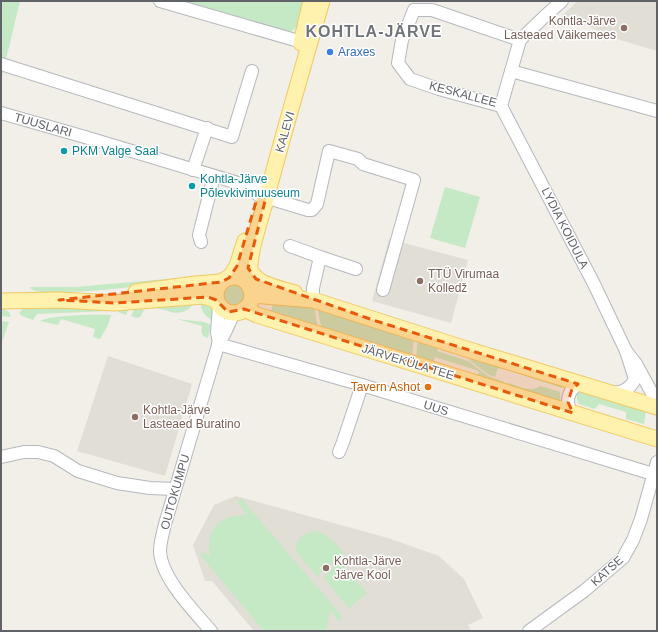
<svg xmlns="http://www.w3.org/2000/svg" width="658" height="632" font-family="Helvetica,sans-serif">
<style>
.education{fill:#e1ded6}
.green{fill:#c5e8c5}
.lines{fill:none;stroke-linecap:round;stroke-linejoin:round}
.minor-casing{stroke:#b5b8bc;stroke-width:14}
.major-casing{stroke:#f2c960;stroke-width:17}
.minor{stroke:#fff;stroke-width:12}
.major{stroke:#fff2af;stroke-width:15}
.marked{fill:#e8590c;fill-opacity:0.2;stroke:#e8590c;stroke-width:3;stroke-dasharray:8 5;stroke-linejoin:round}
.education-dot{fill:#8d6e63;stroke:#fff;stroke-width:1.5}
.shop-dot{fill:#3f7fe0;stroke:#fff;stroke-width:1.5}
.culture-dot{fill:#0f9aa8;stroke:#fff;stroke-width:1.5}
.food-dot{fill:#e8710a;stroke:#fff;stroke-width:1.5}
.labels{text-anchor:middle;dominant-baseline:central;stroke-width:3;stroke-linejoin:round;paint-order:stroke}
.education-label{font-size:12px;fill:#785e54;stroke:#fff;text-anchor:start}
.shop-label{font-size:12px;fill:#366cbe;stroke:#fff;text-anchor:start}
.street-label{font-size:12px;fill:#5f6368;stroke:#fff}
.culture-label{font-size:12px;fill:#0d838f;stroke:#fff;text-anchor:start}
.food-label{font-size:12px;fill:#c56008;stroke:#fff;text-anchor:end}
.district-label{font-size:16px;font-weight:bold;letter-spacing:1px;fill:#70757a;stroke:#fff}
</style>
<rect width="100%" height="100%" fill="#f1efe8"/>
<g class="education">
<polygon points="578,1 657,1 657,51 620,40 562,15"/>
<polygon points="389,239 468,260 451,323 372,301"/>
<polygon points="108,356 192,384 165,476 77,451"/>
<polygon points="236,496 388,538 439,556 464,579 483,618 468,625 471,631 254,631 212,581 205,581 193,545 214,505"/>
</g>
<g class="green">
<polygon points="1,1 20,1 1,80"/>
<polygon points="181,1 304,1 298,26 289,33"/>
<polygon points="445,187 480,197 465,248 430,238"/>
<path d="M 188,277 L 190,277 C 148,285 105,292 61,292 C 51,292 40,294 31,289 L 30,287 L 76,287 Z"/>
<circle cx="234" cy="295" r="13"/>
<path d="M 200,298 L 214,307 L 212,320 C 202,315 201,309 200,298 Z"/>
<path d="M 195,299 C 193,308 185,313 175,313 L 142,304 L 136,304 L 130,307 L 126,315 L 118,312 L 121,306 L 126,303 Z"/>
<polygon points="274,300 314,305 318,330 270,315"/>
<polygon points="66,306 110,309 110,311 37,314 33,320 22,316 19,313 25,307"/>
<polygon points="317,306 414,336 412,358 322,331"/>
<polygon points="1,307 9,312 11,317 1,316"/>
<polygon points="139,308 144,310 140,317 136,318 131,316 134,310"/>
<path d="M 111,315 L 108,325 L 100,339 L 93,337 L 95,329 L 61,319 L 58,325 L 40,321 C 49,315 98,314 111,315 Z"/>
<path d="M 177,319 L 204,322 L 211,325 L 208,338 C 201,336 201,332 202,326 Z"/>
<polygon points="3,321 9,322 3,339 1,341 1,330"/>
<polygon points="418,337 439,344 437,351 468,361 488,376 504,382 502,385 477,378 479,371 435,357 433,364 416,359"/>
<polygon points="471,354 509,365 508,370 498,368 495,377 489,375 469,360"/>
<polygon points="514,367 565,385 562,388 513,372"/>
<path d="M 508,383 C 518,386 531,393 540,386 L 560,392 L 560,403 L 507,386 Z"/>
<polygon points="580,391 646,408 644,424 626,419 626,412 599,404 595,409 579,404 577,399 577,394"/>
<path d="M 241,498 L 343,617 L 339,621 L 330,610 L 329,619 L 325,631 L 264,631 L 200,555 L 204,551 L 210,557 C 204,529 221,514 248,515 L 237,502 Z"/>
<path d="M 314,531 C 328,533 335,544 344,553 L 317,576 L 296,552 C 294,540 304,533 314,531 Z"/>
<polygon points="340,562 367,593 349,608 323,577"/>
</g>
<g class="lines">
<g class="minor-casing">
<g id="minor">
<polyline points="160,1 309,44"/>
<polyline points="1,64 232,137 252,71"/>
<polyline points="511,71 657,111"/>
<polyline points="501,106 439,89 410,79 398,63 402,40 414,10 432,10 520,40"/>
<polyline points="501,106 594,284 626,351"/>
<polyline points="501,106 520,40 545,16 562,1"/>
<polyline points="1,113 85,137 268,192"/>
<polyline points="193,170 207,128"/>
<polyline points="258,195 308,210 312,210 317,204 329,151 358,159 363,164 414,180 383,290"/>
<polyline points="201,242 199,235 214,176"/>
<polyline points="290,246 320,257 313,288 313,300"/>
<polyline points="320,257 356,269"/>
<polyline points="219,305 217,333 219,342"/>
<polyline points="218,344 362,385 653,474"/>
<path d="M 611,392 C 622,394 630,389 635,379 L 626,351 L 636,364 L 657,402"/>
<path d="M 573,413 C 564,403 568,391 578,384"/>
<polyline points="339,452 343,442 362,385"/>
<polyline points="1,457 24,452 38,452 54,456 78,471 117,483 150,488 175,489"/>
<path d="M 211,631 C 194,611 161,578 160,551 C 160,542 163,533 165,524 L 219,342 C 226,334 229,322 234,313"/>
<polyline points="529,631 584,591 623,558 633,540 641,519 657,462"/>
</g>
</g>
<g class="major-casing">
<g id="major">
<polyline points="301,43 311,1"/>
<path d="M 249,267 C 254,285 280,288 295,293"/>
<circle cx="234" cy="295" r="18"/>
<polyline points="229,278 237,266 245,241"/>
<path d="M 250,288 C 246,257 259,226 267,196 C 284,131 303,66 322,1"/>
<polyline points="136,292 195,284 221,282"/>
<polyline points="252,295 313,300 463,348 657,407"/>
<polyline points="1,301 59,300 115,303 203,296 216,300"/>
<polyline points="244,309 257,315 657,439"/>
</g>
</g>
<use href="#minor" class="minor"/>
<use href="#major" class="major"/>
</g>
<path class="marked" d="M 258,195 L 266,197 L 248,268 L 256,279 L 373,320 L 578,384 L 572,389 L 568,402 L 573,413 L 244,309 L 228,312 L 216,300 L 208,297 L 115,303 L 59,300 L 221,282 L 229,278 L 237,266 Z"/>
<g class="education-dot">
<circle cx="624" cy="28" r="4"/>
<circle cx="420" cy="281" r="4"/>
<circle cx="135" cy="417" r="4"/>
<circle cx="326" cy="568" r="4"/>
</g>
<circle class="shop-dot" cx="330" cy="52" r="4"/>
<g class="culture-dot">
<circle cx="64" cy="151" r="4"/>
<circle cx="192" cy="186" r="4"/>
</g>
<circle class="food-dot" cx="428" cy="387" r="4"/>
<g class="labels">
<g class="education-label">
<text x="616" y="21" text-anchor="end">Kohtla-Järve<tspan x="616" dy="14">Lasteaed Väikemees</tspan></text>
<text x="428" y="274">TTÜ Virumaa<tspan x="428" dy="14">Kolledž</tspan></text>
<text x="143" y="410">Kohtla-Järve<tspan x="143" dy="14">Lasteaed Buratino</tspan></text>
<text x="334" y="561">Kohtla-Järve<tspan x="334" dy="14">Järve Kool</tspan></text>
</g>
<g class="shop-label">
<text x="338" y="52">Araxes</text>
</g>
<g class="street-label">
<text transform="translate(463 94) rotate(15)">KESKALLEE</text>
<text transform="translate(43 125) rotate(16)">TUUSLARI</text>
<text transform="translate(285 132) rotate(-74)">KALEVI</text>
<text transform="translate(565 228) rotate(63)">LYDIA KOIDULA</text>
<text transform="translate(408 362) rotate(17)">JÄRVEKÜLA TEE</text>
<text transform="translate(436 408) rotate(17)">UUS</text>
<text transform="translate(175 492) rotate(-74)">OUTOKUMPU</text>
<text transform="translate(607 571) rotate(-42)">KATSE</text>
</g>
<g class="culture-label">
<text x="72" y="151">PKM Valge Saal</text>
<text x="200" y="179">Kohtla-Järve<tspan x="200" dy="14">Põlevkivimuuseum</tspan></text>
</g>
<g class="food-label">
<text x="420" y="387">Tavern Ashot</text>
</g>
<g class="district-label">
<text x="374" y="31">KOHTLA-JÄRVE</text>
</g>
</g>
<rect width="658" height="632" fill="none" stroke="#5f6368" stroke-width="4"/>
</svg>
